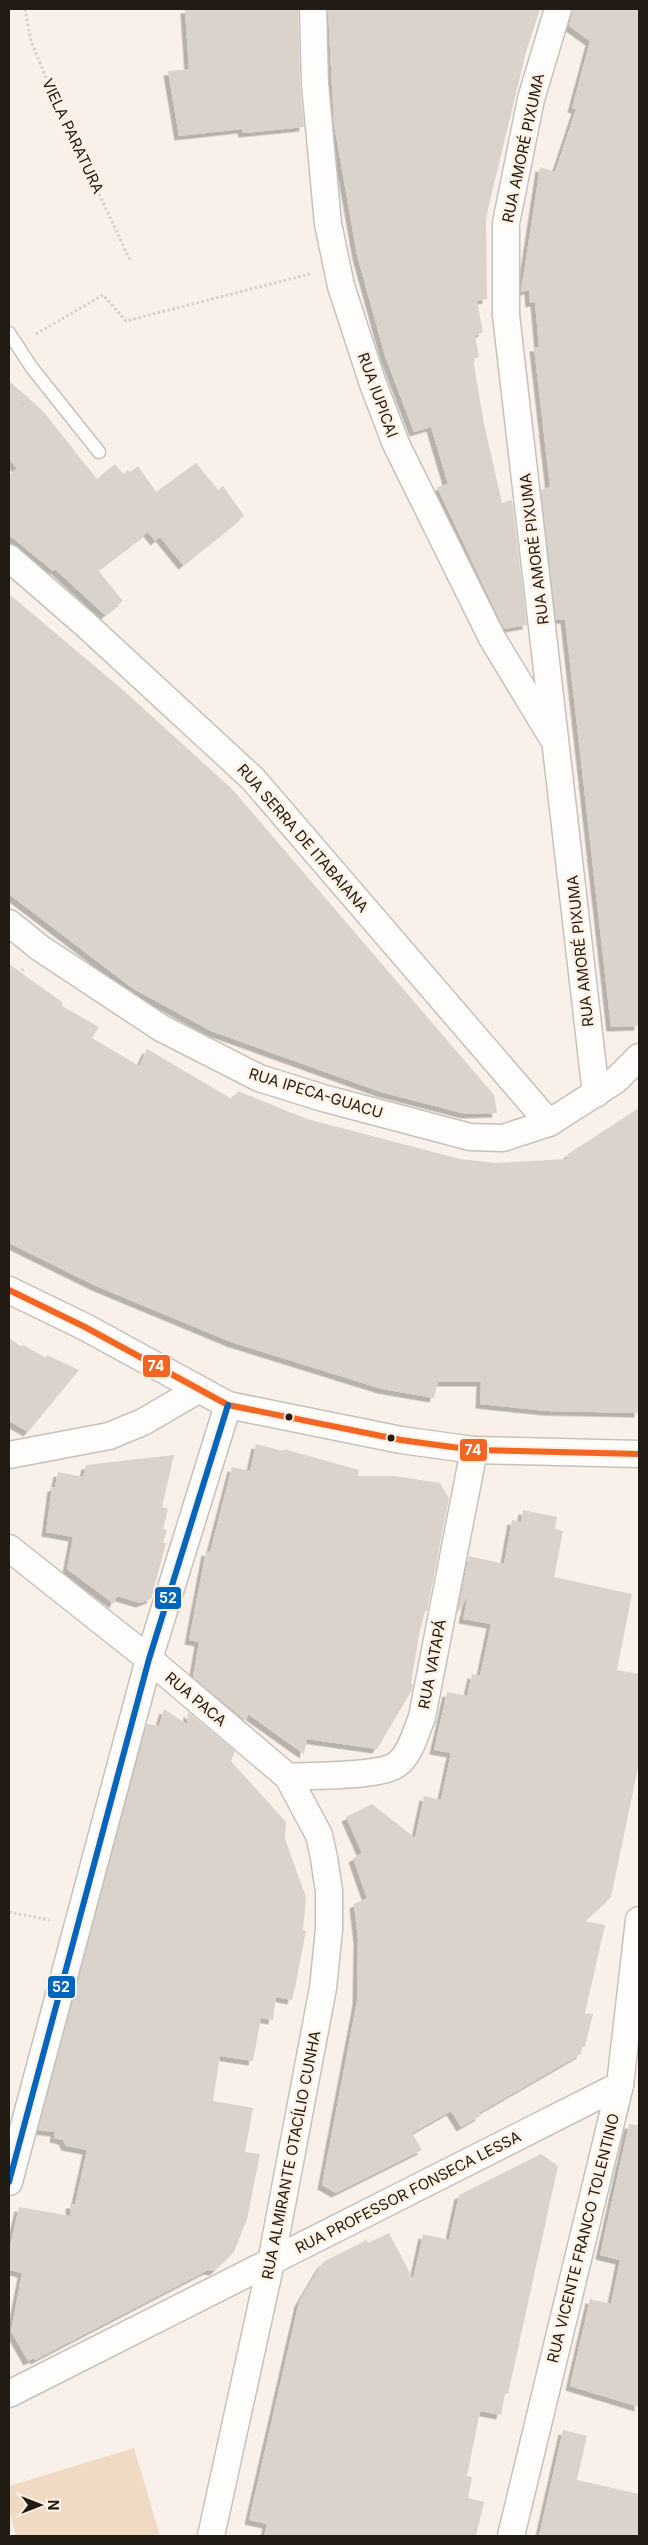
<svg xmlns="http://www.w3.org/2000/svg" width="648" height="2545" font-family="Inter,sans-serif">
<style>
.green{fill:#f0dac4}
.building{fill:#d9d3cc;filter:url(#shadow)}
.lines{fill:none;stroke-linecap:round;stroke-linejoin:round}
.lane-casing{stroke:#c7c1ba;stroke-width:15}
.street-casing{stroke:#c7c1ba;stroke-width:29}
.path{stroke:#d3d1cf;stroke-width:3;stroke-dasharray:2.5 2.5;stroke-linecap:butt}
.lane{stroke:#fefdfc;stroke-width:12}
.street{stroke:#fefdfc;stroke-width:26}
.bus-1-casing{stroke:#fff1e3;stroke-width:10}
.bus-2-casing{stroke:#fff1e3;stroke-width:10}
.bus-1{stroke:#f26522;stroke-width:6}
.bus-2{stroke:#0065bd;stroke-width:6}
.bus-dot{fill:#211b14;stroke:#fff1e3;stroke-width:2}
.labels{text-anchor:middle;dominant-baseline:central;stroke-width:5;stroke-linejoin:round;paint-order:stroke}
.street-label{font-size:15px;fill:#211b14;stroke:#fff1e3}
.line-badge{stroke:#fff1e3;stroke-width:2}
.badge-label{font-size:14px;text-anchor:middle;font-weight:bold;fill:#fff}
</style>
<defs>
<filter id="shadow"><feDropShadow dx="-4.5" dy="4.5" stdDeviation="0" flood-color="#0004"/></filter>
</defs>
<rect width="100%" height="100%" fill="#f9f1e9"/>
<polygon class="green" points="134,2448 160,2536 16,2536 9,2511 9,2486"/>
<g class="building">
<polygon points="185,9 298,9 300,84 304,127 243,133 242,129 179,136 168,71 189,69"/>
<polygon points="328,9 540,9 526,52 488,209 486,221 487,299 477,301 483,332 475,336 479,357 473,359 484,424 502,503 512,500 527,625 504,629 437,487 448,484 431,427 414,432 385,356 357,255 334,124"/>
<polygon points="573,9 639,9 639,1026 611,1027 565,619 556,620 541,490 550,487 534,347 539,347 535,302 530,303 529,290 521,292 540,167 555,172 576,109 572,108 590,41 569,26"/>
<polygon points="9,381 43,411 97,479 115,464 123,474 128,470 130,472 138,466 156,492 196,463 218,490 223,486 244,516 183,565 160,537 155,541 148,532 98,570 123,601 105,615 55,569 53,571 9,535 9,476 17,468 9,460"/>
<polygon points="9,594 123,690 233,790 494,1095 497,1113 466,1114 381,1092 211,1031 132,988 9,894"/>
<polygon points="9,964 62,1002 62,1006 99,1027 92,1038 139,1066 147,1049 232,1099 238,1091 307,1119 460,1159 496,1163 567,1159 568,1154 639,1108 639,1413 548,1411 480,1404 481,1382 438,1382 434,1398 382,1389 231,1342 96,1286 9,1243"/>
<polygon points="9,1338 22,1347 23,1345 46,1358 47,1355 79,1370 28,1432 9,1421"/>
<polygon points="256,1444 283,1451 284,1449 359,1470 358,1476 395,1476 440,1483 449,1498 427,1611 425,1611 419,1635 411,1684 413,1684 412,1690 377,1749 307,1739 304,1754 248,1714 246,1721 193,1677 199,1642 189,1640 206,1551 210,1552 232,1467 250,1471"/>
<polygon points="174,1455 162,1507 168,1509 163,1529 167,1530 163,1543 166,1543 151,1599 140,1603 117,1596 114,1604 67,1569 73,1537 46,1532 52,1487 55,1487 58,1472 83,1477 86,1465"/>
<polygon points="523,1510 557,1517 555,1529 563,1531 554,1577 632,1594 617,1670 639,1674 639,1763 611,1897 585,1921 605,1925 585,2013 593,2014 585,2047 582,2047 581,2054 479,2113 480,2116 461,2127 451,2111 412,2133 422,2150 336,2193 322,2185 357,2001 358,1939 354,1904 367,1898 353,1858 362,1853 346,1817 372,1804 415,1838 424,1796 441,1800 451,1753 434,1750 447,1692 467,1696 472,1674 480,1676 491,1624 463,1619 468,1596 457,1614 469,1556 504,1564 512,1520 521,1522"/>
<polygon points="164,1709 187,1724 188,1712 235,1751 231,1761 286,1822 285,1839 306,1897 303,1930 306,1931 296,1983 292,2000 276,1997 273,2020 261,2018 253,2061 220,2056 213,2101 253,2108 245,2152 260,2154 247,2219 234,2252 214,2271 208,2270 35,2360 34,2358 28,2361 11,2331 22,2273 9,2270 9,2251 19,2207 71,2216 70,2204 75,2204 87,2150 66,2146 63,2140 54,2138 55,2132 38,2130 147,1724 159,1726"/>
<polygon points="629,2124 639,2125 639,2407 570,2386 590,2299 611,2304 620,2260 600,2255"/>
<polygon points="541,2154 558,2166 508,2394 505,2393 501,2415 480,2411 467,2476 472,2477 468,2498 484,2502 476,2536 264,2536 267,2524 249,2520 299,2302 321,2265 325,2261 367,2240 368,2243 389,2233 413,2279 423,2234 449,2240 459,2195"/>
<polygon points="563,2430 587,2436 577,2480 639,2494 639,2536 539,2536"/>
</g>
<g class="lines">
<g class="lane-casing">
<polyline id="lane" points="9,333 32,368 99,452"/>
</g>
<g class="street-casing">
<g id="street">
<polyline points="313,9 315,84 328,224 341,286 373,384 396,444 492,638 552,737"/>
<polyline points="558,9 531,99 506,223 506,315 596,1094"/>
<polyline points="9,558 85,624 253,779 549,1123"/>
<polyline points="9,923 40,948 161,1028 259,1078 323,1098 470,1137 503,1138 549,1123 616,1080 639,1057"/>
<polyline points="9,1290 85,1327 228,1405 401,1440 474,1450 639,1454"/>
<polyline points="9,1455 109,1436 143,1422 198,1390"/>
<polyline points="9,1548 149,1659 288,1777 319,1835 324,1858 329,1891 329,1930 323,1988 271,2262 211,2536"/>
<path d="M 288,1777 C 312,1775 378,1777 396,1765 C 410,1756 416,1732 422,1717 L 474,1450"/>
<polyline points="9,2182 149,1659 228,1405"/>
<polyline points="9,2394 620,2085"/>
<polyline points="511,2536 620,2085 639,1920"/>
</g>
</g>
<g class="path">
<polyline points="25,9 31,41 54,98 130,260"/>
<polyline points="36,334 103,295 126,321 310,274"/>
<polyline points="9,420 29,397"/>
<polyline points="9,986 23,969"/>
<polyline points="9,1912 50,1920"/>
</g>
<use href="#lane" class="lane"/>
<use href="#street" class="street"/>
<g class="bus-1-casing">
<polyline id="bus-1" points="9,1290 85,1327 228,1405 401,1440 474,1450 639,1454"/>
</g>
<g class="bus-2-casing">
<polyline id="bus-2" points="9,2182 149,1659 228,1405"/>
</g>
<use href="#bus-1" class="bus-1"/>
<use href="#bus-2" class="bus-2"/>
</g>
<g class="bus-dot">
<circle cx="289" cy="1417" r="4.5"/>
<circle cx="391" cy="1438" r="4.5"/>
</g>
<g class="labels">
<g class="street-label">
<text transform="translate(73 136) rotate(65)">VIELA PARATURA</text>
<text transform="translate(523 148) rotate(-78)">RUA AMORÉ PIXUMA</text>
<text transform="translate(378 395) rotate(70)">RUA IUPICAI</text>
<text transform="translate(534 549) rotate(-97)">RUA AMORÉ PIXUMA</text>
<text transform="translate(303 838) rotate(49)">RUA SERRA DE ITABAIANA</text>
<text transform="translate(580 951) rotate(-96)">RUA AMORÉ PIXUMA</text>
<text transform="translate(316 1093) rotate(17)">RUA IPECA-GUACU</text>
<text transform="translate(432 1664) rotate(-79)">RUA VATAPÁ</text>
<text transform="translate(196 1699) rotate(40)">RUA PACA</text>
<text transform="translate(291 2155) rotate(-79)">RUA ALMIRANTE OTACÍLIO CUNHA</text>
<text transform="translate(408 2192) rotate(-27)">RUA PROFESSOR FONSECA LESSA</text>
<text transform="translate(583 2238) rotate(-76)">RUA VICENTE FRANCO TOLENTINO</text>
</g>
</g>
<g class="line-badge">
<rect x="142" y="1354" width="29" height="24" rx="5" fill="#f26522"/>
<rect x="459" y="1438" width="29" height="24" rx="5" fill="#f26522"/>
<rect x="154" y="1586" width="28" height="24" rx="5" fill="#0065bd"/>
<rect x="47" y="1975" width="29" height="24" rx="5" fill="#0065bd"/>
</g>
<g class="badge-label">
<text x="156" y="1371">74</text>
<text x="473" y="1455">74</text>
<text x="168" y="1603">52</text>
<text x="61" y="1992">52</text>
</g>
<rect width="648" height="2545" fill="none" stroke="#211b14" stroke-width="20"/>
<g transform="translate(40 2505) rotate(90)" stroke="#fff1e3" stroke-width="4" paint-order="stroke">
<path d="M0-4L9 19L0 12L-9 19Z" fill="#211b14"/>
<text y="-8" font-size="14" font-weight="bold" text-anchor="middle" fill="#211b14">N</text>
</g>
</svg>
